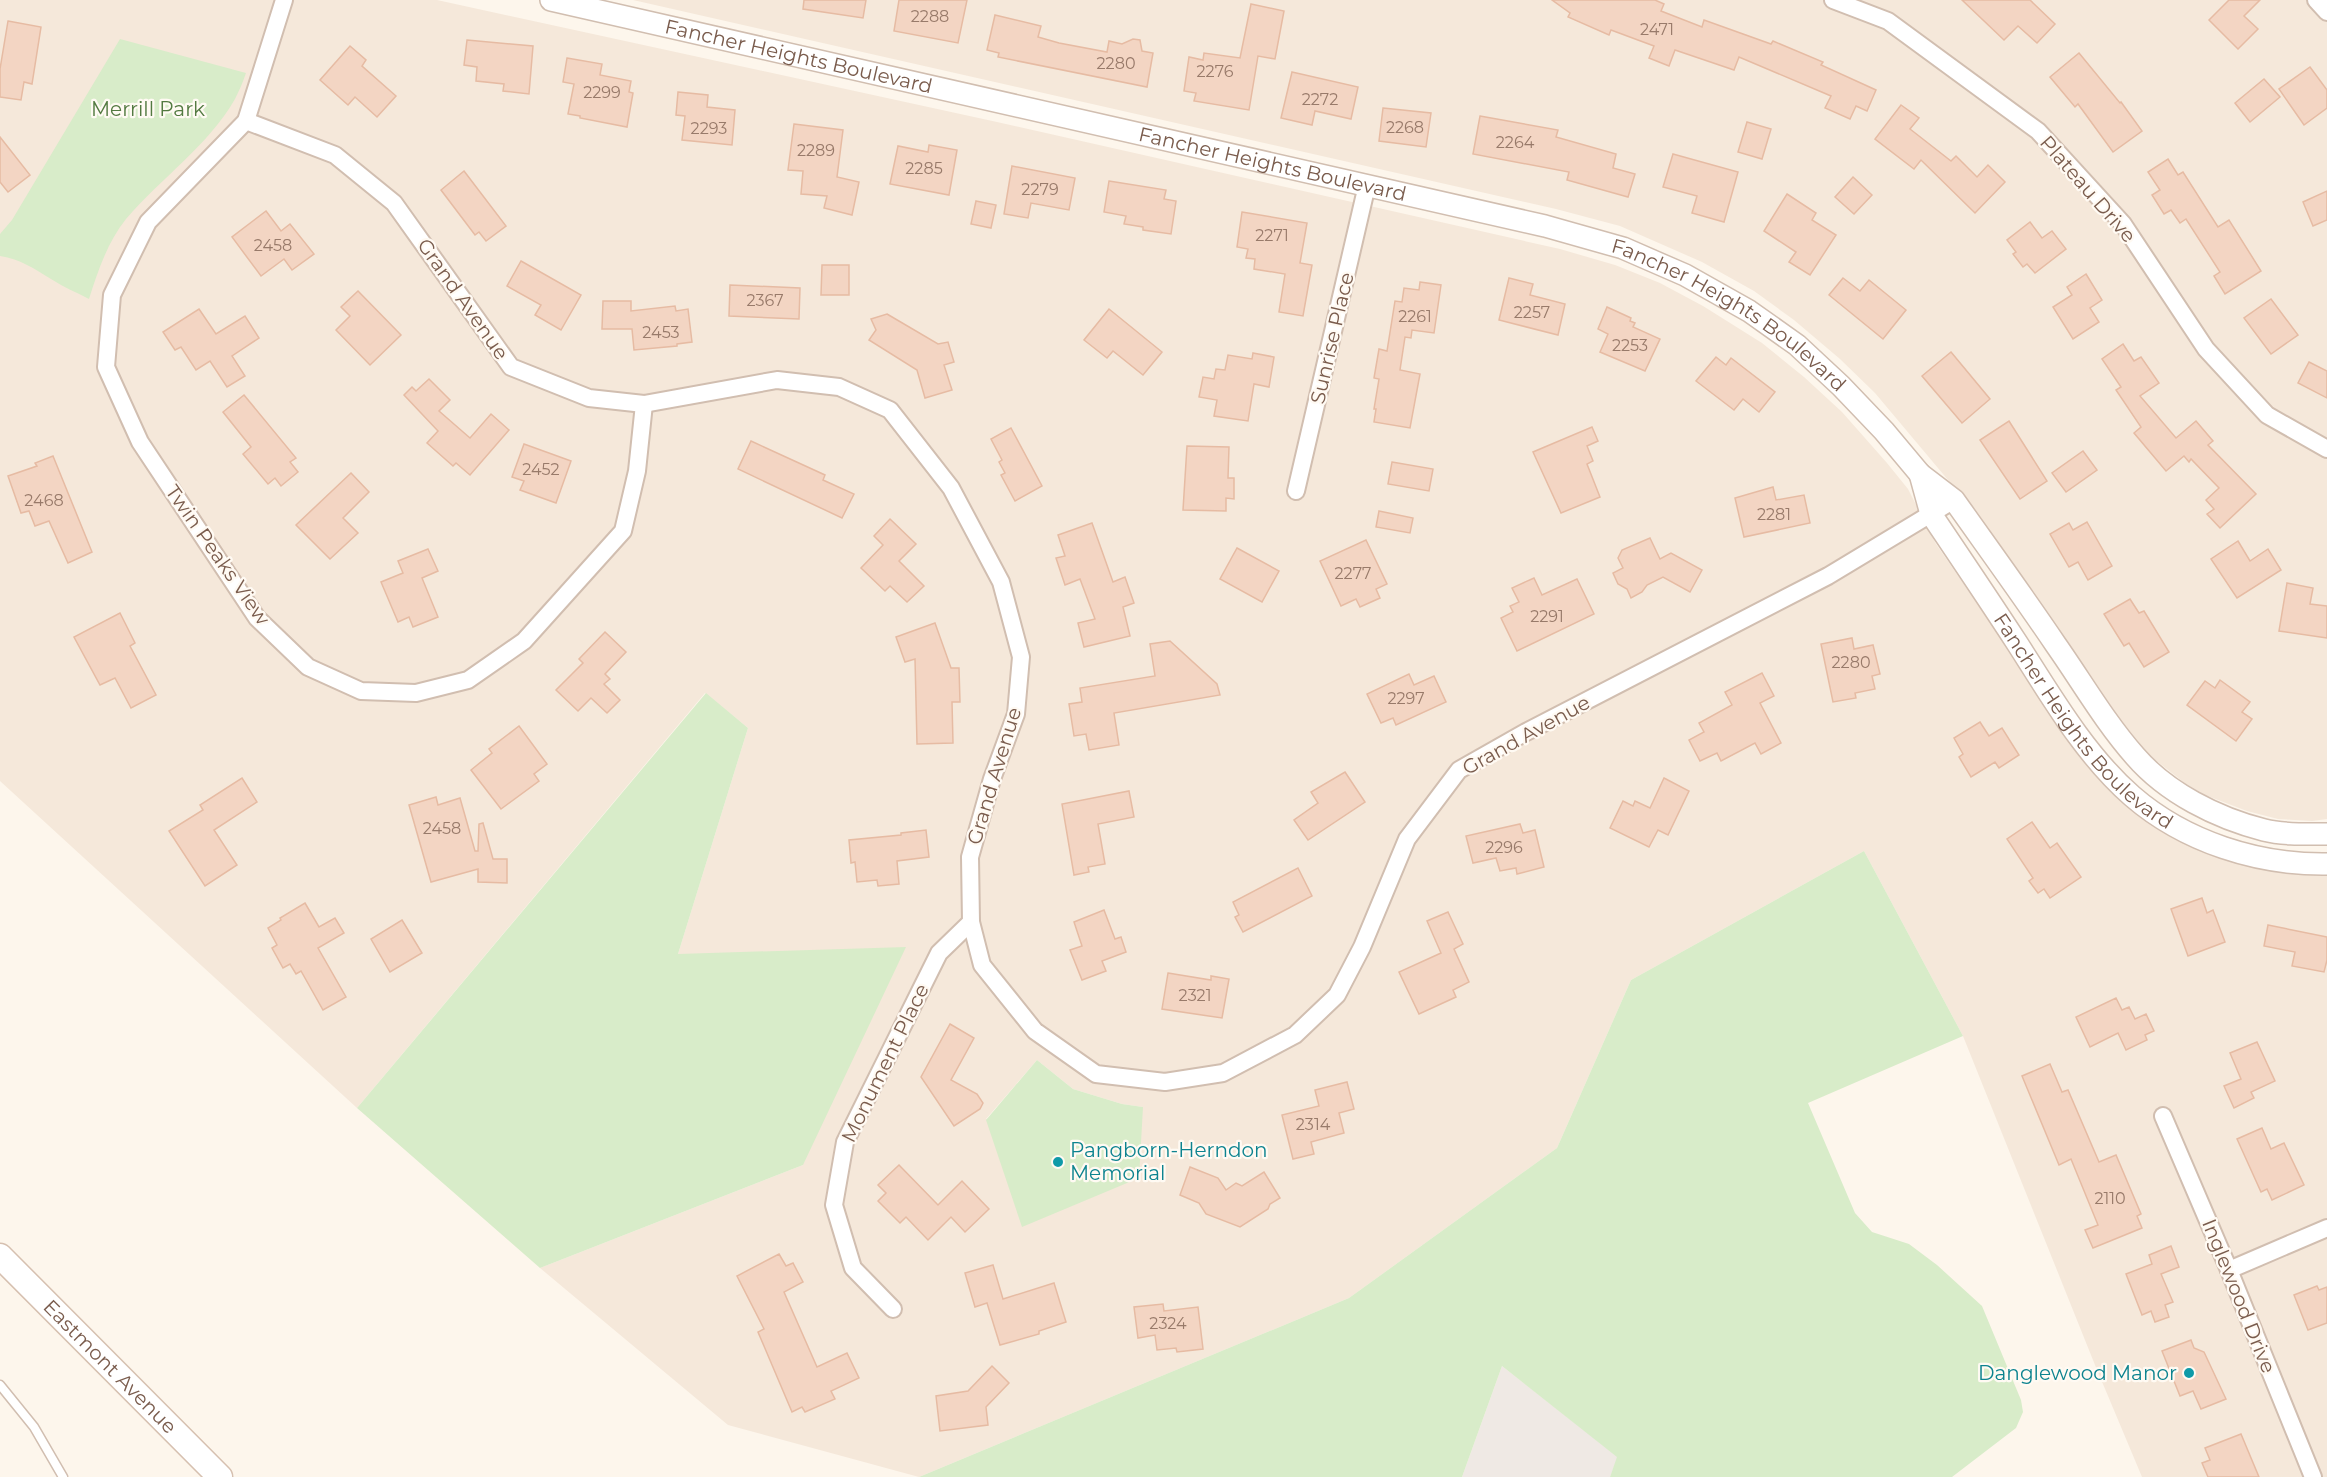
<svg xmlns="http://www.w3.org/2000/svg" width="2327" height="1477" font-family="Montserrat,sans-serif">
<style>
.residential{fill:#f5e8da;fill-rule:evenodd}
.industrial{fill:#efe9e4}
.green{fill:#d8ecc9}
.building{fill:#f3d5c3;stroke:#e6bba3;stroke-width:1.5}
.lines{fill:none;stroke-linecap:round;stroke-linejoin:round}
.service-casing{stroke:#d1beb0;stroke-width:11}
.minor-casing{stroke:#d1beb0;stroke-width:20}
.tertiary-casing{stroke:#d1beb0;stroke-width:24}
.secondary-casing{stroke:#d6c0b0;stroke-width:27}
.service{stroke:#fff;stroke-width:8}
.minor{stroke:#fff;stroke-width:16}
.tertiary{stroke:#fff;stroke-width:21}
.secondary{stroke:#fff;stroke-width:24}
.culture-dot{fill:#0f9aa8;stroke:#fffaf3;stroke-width:2}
.labels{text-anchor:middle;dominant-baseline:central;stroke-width:4.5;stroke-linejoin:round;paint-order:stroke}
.number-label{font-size:16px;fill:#987a6a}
.street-label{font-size:20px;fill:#7a5c4d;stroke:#fffaf3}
.park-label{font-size:20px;fill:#537a41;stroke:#fffaf3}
.culture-label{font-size:20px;fill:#0d838f;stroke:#fffaf3;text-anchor:start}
</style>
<rect width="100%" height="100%" fill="#fdf6ec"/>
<g class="residential">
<path d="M 0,0 L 437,0 L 997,122 L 1560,249 L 1615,265 L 1660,283 L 1703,306 L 1762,343 L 1804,377 L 1842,412 L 1887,463 L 1908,489 L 1936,544 L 2081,754 L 2258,867 L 2293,873 L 2327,875 L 2327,1477 L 2142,1477 L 2095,1365 L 1963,1036 L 1864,851 L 1631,980 L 1557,1148 L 1349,1298 L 919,1477 L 728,1425 L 540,1268 L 803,1165 L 678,954 L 748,728 L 705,693 L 357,1108 L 0,781 ZM 1037,1060 L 1073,1089 L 1122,1104 L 1143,1107 L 986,1119 Z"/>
<polygon points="633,0 2327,0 2327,819 2312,821 2278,819 2247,811 2205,795 2186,784 2144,751 2115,715 1964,499 1875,393 1840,359 1794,320 1754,291 1702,262 1620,226 1556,209"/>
</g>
<polygon class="industrial" points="1502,1366 1618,1457 1610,1477 1462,1477"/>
<g class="green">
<path d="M 120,39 L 246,73 C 243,82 239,91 235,99 C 208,146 161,178 126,219 C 107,243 98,271 89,299 C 76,292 63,287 51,279 C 34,269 21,259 0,256 L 0,234 L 12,220 Z"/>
<polygon points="706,693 748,728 678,954 906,947 803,1165 540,1268 357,1108"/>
<polygon points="1864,851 1963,1036 1808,1103 1855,1213 1872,1232 1909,1244 1937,1265 1982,1306 2021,1400 2023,1412 2016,1428 1952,1477 1610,1477 1617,1457 1502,1366 1462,1477 919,1477 1349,1298 1557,1148 1631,980"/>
<polygon points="1037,1060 1073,1089 1122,1104 1143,1107 1139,1178 1022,1227 986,1120"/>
</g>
<g class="building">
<polygon points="804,0 866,0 863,18 803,9"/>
<polygon points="899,0 967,0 958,43 894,31"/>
<polygon points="1552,0 1655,0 1664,4 1661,11 1702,27 1704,20 1771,44 1773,41 1823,62 1821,65 1876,90 1867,111 1856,106 1850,119 1825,108 1831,96 1739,57 1734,70 1675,50 1669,66 1649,58 1654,46 1611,30 1609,35 1568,17 1570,13"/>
<polygon points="1962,0 2030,0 2055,24 2037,43 2018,26 2004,40"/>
<polygon points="2229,0 2260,0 2244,16 2258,29 2238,49 2209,20"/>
<polygon points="1251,4 1284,11 1275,59 1258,56 1249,110 1194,101 1196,93 1184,91 1189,57 1203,60 1204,53 1240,58"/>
<polygon points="995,15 1041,26 1038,37 1059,43 1107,52 1109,41 1122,44 1133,39 1140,40 1142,51 1153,53 1147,87 998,57 999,53 987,50"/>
<polygon points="8,21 41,27 32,84 24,82 21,100 0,97 0,69"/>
<polygon points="467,40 533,46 529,94 503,91 504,84 476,81 477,67 464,65"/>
<polygon points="350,46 366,60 362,66 396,96 377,117 355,97 348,105 320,80"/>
<polygon points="2079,53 2120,103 2121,102 2142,131 2113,152 2078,104 2075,107 2050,77"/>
<polygon points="567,58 602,64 600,75 631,81 629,92 633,93 627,127 580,118 580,116 568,114 574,84 563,82"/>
<polygon points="2310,67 2327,90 2327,108 2304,125 2279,89"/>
<polygon points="1292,72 1358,87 1351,119 1315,111 1312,125 1281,118"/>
<polygon points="2264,79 2280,97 2250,122 2235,103"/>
<polygon points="678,92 708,95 707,107 735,110 732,145 682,140 685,116 676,115"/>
<polygon points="1901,105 1919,118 1910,129 1951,161 1956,156 1977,177 1988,165 2005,182 1975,213 1921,160 1914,169 1875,139"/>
<polygon points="1383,108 1431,113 1426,147 1379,141"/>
<polygon points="1480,116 1558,130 1556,137 1616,154 1613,168 1635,174 1628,197 1567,180 1569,172 1473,154"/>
<polygon points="1747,122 1771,129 1762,159 1738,152"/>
<polygon points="794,124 843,130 837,177 859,182 852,215 824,208 827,196 801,194 803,171 788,170"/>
<polygon points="0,137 30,175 8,192 0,182"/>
<polygon points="929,145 957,150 949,195 890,184 898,146 928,152"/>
<polygon points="1673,154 1738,172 1724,222 1692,213 1697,196 1663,187"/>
<polygon points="2168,159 2178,175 2183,172 2218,227 2229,220 2261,271 2225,294 2214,276 2220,272 2186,219 2180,223 2171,210 2164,214 2152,195 2160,190 2148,172"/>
<polygon points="1012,166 1075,178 1069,210 1031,203 1028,218 1004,214"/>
<polygon points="464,171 506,226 486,241 479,232 475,235 441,190"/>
<polygon points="1853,177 1872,195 1854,214 1835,197"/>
<polygon points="1109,181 1166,190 1164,199 1176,201 1171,234 1143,230 1143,227 1124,224 1126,216 1104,212"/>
<polygon points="2327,191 2327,220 2313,226 2303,202"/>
<polygon points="1787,194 1816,213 1812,220 1836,235 1810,275 1789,262 1796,252 1764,231"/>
<polygon points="976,201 996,205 991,228 971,224"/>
<polygon points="266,211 281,231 290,224 314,254 292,270 284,259 261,276 232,237"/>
<polygon points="1242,212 1307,223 1300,263 1312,265 1303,316 1279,312 1285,274 1254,269 1255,259 1246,258 1248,249 1237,247"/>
<polygon points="2030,222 2042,238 2052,231 2066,249 2035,273 2027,264 2023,267 2013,254 2016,252 2007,240"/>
<polygon points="521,261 581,295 561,330 535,315 541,305 507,286"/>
<polygon points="822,265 849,265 849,295 821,295"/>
<polygon points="2086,274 2102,300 2090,308 2099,322 2073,339 2053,307 2072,295 2067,287"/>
<polygon points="1509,278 1533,284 1530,295 1565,304 1558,335 1499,320"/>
<polygon points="1843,278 1860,291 1869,280 1906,310 1883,339 1829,295"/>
<polygon points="1420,282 1441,285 1434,333 1412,330 1411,338 1405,337 1400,370 1420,374 1410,428 1374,422 1376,409 1374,409 1379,379 1374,378 1379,349 1387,351 1395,301 1402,302 1404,288 1419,290"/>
<polygon points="730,285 800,288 799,319 729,316"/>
<polygon points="358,291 401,335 370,365 336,330 350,316 341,307"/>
<polygon points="2271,299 2298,335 2271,354 2244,318"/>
<polygon points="603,301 631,301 631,311 675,306 676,311 688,309 692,342 677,344 677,346 634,350 632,329 602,329"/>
<polygon points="1607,307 1631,318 1630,321 1635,323 1633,327 1660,339 1645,371 1600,352 1608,334 1598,329"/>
<polygon points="199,309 216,334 245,316 259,338 232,356 245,376 227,387 210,361 196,370 181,347 175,350 163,332"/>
<polygon points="1109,309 1162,352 1143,375 1113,351 1107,358 1084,340"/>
<polygon points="887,314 938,344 948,342 954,362 944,365 952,390 925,398 917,370 869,340 876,330 871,319"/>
<polygon points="2123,344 2134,361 2141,357 2159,383 2140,396 2176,438 2196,421 2213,441 2208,445 2256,494 2220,528 2207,514 2214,509 2206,500 2219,488 2191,459 2189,462 2184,456 2166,471 2134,433 2141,427 2116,390 2121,387 2102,359"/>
<polygon points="1951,352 1990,399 1962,423 1922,376"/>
<polygon points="1253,353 1274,357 1269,387 1254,384 1248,421 1214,416 1217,400 1199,397 1203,377 1214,379 1216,369 1225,370 1228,355 1252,359"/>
<polygon points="1716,357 1726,365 1731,358 1775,392 1759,412 1743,399 1734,410 1696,381"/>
<polygon points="2309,362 2327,371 2327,398 2298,383"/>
<polygon points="429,379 450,400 439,411 470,438 491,414 509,430 470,475 456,463 453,466 427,443 438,431 404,395 412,387 416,391"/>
<polygon points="244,395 296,458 290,462 298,472 281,486 275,478 268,484 243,454 251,447 223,412"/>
<polygon points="2009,421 2047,481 2020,499 1980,440"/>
<polygon points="1592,427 1598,441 1587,446 1593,461 1587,464 1600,497 1561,513 1533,452"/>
<polygon points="1011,428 1042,486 1015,501 1001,475 1005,473 999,462 1002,460 991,439"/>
<polygon points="751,441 825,475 823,480 854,494 842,518 738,469"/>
<polygon points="524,444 571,461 556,503 520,490 524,481 512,477"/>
<polygon points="1187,446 1229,447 1228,478 1234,478 1234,499 1226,498 1226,511 1183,510"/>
<polygon points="2083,451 2097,470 2066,492 2052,473"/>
<polygon points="53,456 92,552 68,563 49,521 35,526 29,511 21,513 8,476 37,466 35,463"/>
<polygon points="1392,462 1433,469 1429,491 1388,484"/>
<polygon points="351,473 369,492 343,518 358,533 330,559 296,525"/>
<polygon points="1773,487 1776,500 1804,495 1810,523 1744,537 1735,498"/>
<polygon points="1379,511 1413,518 1410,533 1376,527"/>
<polygon points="890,519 916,544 899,561 924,586 907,602 890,586 885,591 861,568 883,545 874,536"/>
<polygon points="2087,522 2112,566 2088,580 2078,562 2069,567 2050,534 2069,523 2073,530"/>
<polygon points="1092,523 1113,582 1125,577 1134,603 1123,607 1130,636 1084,647 1078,623 1095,619 1080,579 1065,585 1056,558 1065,556 1058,535"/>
<polygon points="1650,538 1660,559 1671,553 1702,570 1690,592 1663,577 1647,585 1642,592 1631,598 1627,589 1618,584 1613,573 1623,568 1618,558 1622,550"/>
<polygon points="1366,540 1387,584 1376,589 1380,598 1360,607 1356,599 1341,606 1320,561"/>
<polygon points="2238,541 2250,561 2268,549 2281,570 2237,598 2211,559"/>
<polygon points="1237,548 1279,571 1262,602 1220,579"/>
<polygon points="428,549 438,571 422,578 438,617 413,627 409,617 398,622 381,582 403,573 398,561"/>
<polygon points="1534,578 1542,595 1577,579 1594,614 1517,651 1501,618 1513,612 1510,606 1519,602 1512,588"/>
<polygon points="2287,583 2313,588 2310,604 2327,606 2327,638 2279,631"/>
<polygon points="2130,599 2139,613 2144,611 2169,652 2144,667 2129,643 2124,646 2104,614"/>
<polygon points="120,613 135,643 130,646 156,695 131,708 115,678 100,685 74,637"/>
<polygon points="935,623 951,668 959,668 960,702 952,702 953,743 917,744 915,659 905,662 896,637"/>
<polygon points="605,632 626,652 605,674 610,679 604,684 620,700 607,713 591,698 578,711 556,690 583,663 579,659"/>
<polygon points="1852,638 1854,649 1873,645 1880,674 1872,676 1875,689 1855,693 1856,698 1833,702 1821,644"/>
<polygon points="1170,641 1217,684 1220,695 1114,713 1119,745 1089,750 1086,734 1074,736 1069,704 1082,702 1080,688 1155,676 1150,644"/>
<polygon points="1762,673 1774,696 1760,703 1781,743 1761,754 1755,743 1721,761 1717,753 1700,761 1689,740 1704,732 1699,723 1732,705 1725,692"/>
<polygon points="1409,674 1414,685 1434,676 1446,702 1396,725 1393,718 1381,723 1367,694"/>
<polygon points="2220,680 2250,702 2242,712 2252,719 2236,741 2187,705 2205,681 2215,688"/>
<polygon points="1980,722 1989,736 2002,728 2019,755 1999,768 1995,762 1971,777 1959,757 1963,754 1954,738"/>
<polygon points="519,726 547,764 534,774 539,781 501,809 471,770 492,753 489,749"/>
<polygon points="1345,772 1365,802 1308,840 1294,820 1318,803 1311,792"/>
<polygon points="242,778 257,802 214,830 237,865 205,886 169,831 203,810 200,805"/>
<polygon points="1664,778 1689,791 1668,835 1658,830 1649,847 1610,828 1623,801 1633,806 1635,801 1650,808"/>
<polygon points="1129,791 1134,817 1098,824 1105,864 1088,867 1089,872 1074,875 1062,804"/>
<polygon points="436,797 438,805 460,798 475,851 478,851 479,824 483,823 493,859 507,859 507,883 478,882 478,869 431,882 409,805"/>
<polygon points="2032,822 2050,848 2057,843 2081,877 2050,898 2044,889 2038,893 2029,881 2033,878 2007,839"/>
<polygon points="1520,824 1523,833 1535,830 1544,867 1517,874 1516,868 1500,871 1496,858 1473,863 1466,836"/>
<polygon points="926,830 929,857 897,861 899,884 878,886 877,880 857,882 855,862 851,863 849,840 901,835 901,833"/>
<polygon points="1298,868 1312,896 1243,932 1235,917 1239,915 1233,902"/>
<polygon points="2202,898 2207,913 2213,910 2225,942 2188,956 2171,909"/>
<polygon points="305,903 319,927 335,918 344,933 318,948 346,997 323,1010 301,971 296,974 290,964 283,968 272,948 277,945 268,928 281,920 280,918"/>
<polygon points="1104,910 1115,939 1121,937 1126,952 1102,961 1106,971 1082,980 1070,950 1082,946 1074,922"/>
<polygon points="1448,912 1463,944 1454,949 1469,982 1453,990 1456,997 1419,1014 1399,972 1441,953 1427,921"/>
<polygon points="402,920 422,953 390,972 371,939"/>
<polygon points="2268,925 2327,937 2327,960 2324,972 2292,966 2295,952 2264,946"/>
<polygon points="1168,973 1211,980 1211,976 1229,979 1222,1018 1162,1009"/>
<polygon points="2116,998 2122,1010 2129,1007 2135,1019 2146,1014 2154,1031 2145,1035 2147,1040 2126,1050 2118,1033 2090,1047 2076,1017"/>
<polygon points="950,1024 974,1038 951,1080 977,1094 983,1103 980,1109 954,1126 921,1077"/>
<polygon points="2257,1042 2275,1081 2251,1092 2254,1098 2234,1108 2224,1086 2241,1079 2230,1053"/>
<polygon points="2050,1064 2062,1092 2068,1090 2099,1162 2116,1155 2141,1214 2137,1216 2142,1228 2093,1248 2085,1230 2098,1225 2071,1159 2059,1165 2022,1076"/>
<polygon points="1347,1082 1354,1109 1339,1113 1344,1133 1311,1142 1314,1154 1293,1159 1282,1115 1319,1106 1315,1090"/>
<polygon points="2262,1128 2271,1149 2284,1143 2304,1185 2272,1200 2267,1189 2261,1192 2237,1139"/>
<polygon points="899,1165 938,1205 962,1181 989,1209 965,1232 951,1217 928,1240 906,1217 900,1223 878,1201 886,1193 878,1185"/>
<polygon points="1190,1167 1218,1178 1226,1190 1236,1183 1242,1186 1264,1172 1280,1198 1270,1204 1268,1209 1240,1227 1206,1214 1199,1203 1180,1195"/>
<polygon points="2171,1246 2179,1267 2161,1274 2173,1302 2165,1305 2169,1317 2155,1322 2151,1311 2142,1315 2126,1274 2152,1264 2149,1255"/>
<polygon points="779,1254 786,1266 793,1263 803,1282 784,1292 817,1367 847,1353 859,1378 831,1391 835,1399 805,1412 802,1407 792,1412 758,1332 764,1329 737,1276"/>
<polygon points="993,1265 1003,1299 1054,1283 1066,1322 1039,1331 1039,1334 1000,1345 987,1303 975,1307 965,1273"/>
<polygon points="2317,1286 2319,1290 2327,1287 2327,1323 2308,1330 2294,1295"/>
<polygon points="1163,1304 1164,1311 1198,1307 1203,1349 1177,1352 1176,1348 1157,1350 1155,1335 1138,1338 1134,1307"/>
<polygon points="2191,1340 2194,1348 2204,1352 2226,1399 2201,1409 2193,1391 2180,1396 2162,1351"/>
<polygon points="992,1366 1009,1383 986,1407 988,1425 940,1431 936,1396 968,1391"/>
<polygon points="2241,1434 2259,1477 2208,1477 2202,1463 2210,1460 2205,1448"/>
</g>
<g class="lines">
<g class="service-casing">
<polyline id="service" points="0,1385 34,1427 63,1477"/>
</g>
<g class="minor-casing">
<g id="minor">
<polyline points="284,0 246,121 148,222 112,295 106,367 140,442 257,618 308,667 361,691 416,693 468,680 524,641 623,531 637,471 644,404"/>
<polyline points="1833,0 1888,21 2038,131 2123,224 2206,349 2267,415 2327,449"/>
<polyline points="2316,0 2327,12"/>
<polyline points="246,121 335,155 394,203 511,367 589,398 644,404 777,380 839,387 890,410 951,488 1001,582 1021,657 1016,714 992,779 970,857 971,922 982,965 1035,1031 1096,1074 1165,1082 1223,1073 1295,1035 1337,995 1362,947 1407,839 1459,770 1526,732 1828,576 1954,500"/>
<polyline points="1296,491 1367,185"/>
<polyline points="2163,1116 2229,1270 2313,1477"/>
<polyline points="2229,1270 2327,1228"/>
<polyline points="893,1309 853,1268 834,1205 845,1142 939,953 971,922"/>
</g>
</g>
<g class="tertiary-casing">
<g id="tertiary">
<path id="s1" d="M 551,0 L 1545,226 L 1623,248 L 1685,275 L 1749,311 L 1797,345 L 1841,386 L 1884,431 L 1920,474 L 1954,500 C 1988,548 2023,596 2056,645 C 2082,682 2105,722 2135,756 C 2167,793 2217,818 2264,830 C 2284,835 2306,834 2327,834"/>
<path id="s2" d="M 1920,474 L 1931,514 C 1960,557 1989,600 2017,643 C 2051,696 2085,755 2132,796 C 2185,842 2258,865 2327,864"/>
</g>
</g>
<g class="secondary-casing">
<g id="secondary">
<path id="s3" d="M 0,1256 L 220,1477"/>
</g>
</g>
<use href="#service" class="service"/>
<use href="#minor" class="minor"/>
<use href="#tertiary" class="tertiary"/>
<use href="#secondary" class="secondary"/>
</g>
<g class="culture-dot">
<circle cx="1058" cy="1162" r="6"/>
<circle cx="2189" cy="1373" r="6"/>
</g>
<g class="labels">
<g class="number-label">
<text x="930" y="16">2288</text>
<text x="1657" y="29">2471</text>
<text x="1116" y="63">2280</text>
<text x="1215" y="71">2276</text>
<text x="602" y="92">2299</text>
<text x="1320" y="99">2272</text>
<text x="1405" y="127">2268</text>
<text x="709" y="128">2293</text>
<text x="1515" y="142">2264</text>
<text x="816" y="150">2289</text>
<text x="924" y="168">2285</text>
<text x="1040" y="189">2279</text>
<text x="1272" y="235">2271</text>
<text x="273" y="245">2458</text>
<text x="765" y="300">2367</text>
<text x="1532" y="312">2257</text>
<text x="1415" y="316">2261</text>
<text x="661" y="332">2453</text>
<text x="1630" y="345">2253</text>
<text x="541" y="469">2452</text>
<text x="44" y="500">2468</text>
<text x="1774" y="514">2281</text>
<text x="1353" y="573">2277</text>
<text x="1547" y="616">2291</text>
<text x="1851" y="662">2280</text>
<text x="1406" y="698">2297</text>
<text x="442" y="828">2458</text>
<text x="1504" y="847">2296</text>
<text x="1195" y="995">2321</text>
<text x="1313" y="1124">2314</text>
<text x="2110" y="1198">2110</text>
<text x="1168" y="1323">2324</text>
</g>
<g class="street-label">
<text stroke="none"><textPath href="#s1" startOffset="254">Fancher Heights Boulevard</textPath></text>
<text stroke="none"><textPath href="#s1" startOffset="740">Fancher Heights Boulevard</textPath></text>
<text transform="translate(2088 189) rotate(49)">Plateau Drive</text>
<text transform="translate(463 299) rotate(55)">Grand Avenue</text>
<text stroke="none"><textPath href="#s1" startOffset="1226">Fancher Heights Boulevard</textPath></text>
<text transform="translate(1332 338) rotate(-77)">Sunrise Place</text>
<text transform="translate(218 555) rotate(55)">Twin Peaks View</text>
<text stroke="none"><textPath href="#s2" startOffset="300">Fancher Heights Boulevard</textPath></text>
<text transform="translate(1526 735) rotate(-29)">Grand Avenue</text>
<text transform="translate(994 776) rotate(-73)">Grand Avenue</text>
<text transform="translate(885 1063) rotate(-64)">Monument Place</text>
<text transform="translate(2239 1296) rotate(68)">Inglewood Drive</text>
<text stroke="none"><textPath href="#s3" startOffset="156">Eastmont Avenue</textPath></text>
</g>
<g class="park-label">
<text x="148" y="109">Merrill Park</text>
</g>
<g class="culture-label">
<text x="1070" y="1150">Pangborn-Herndon<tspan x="1070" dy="23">Memorial</tspan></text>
<text x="2177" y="1373" text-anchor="end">Danglewood Manor</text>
</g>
</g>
</svg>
